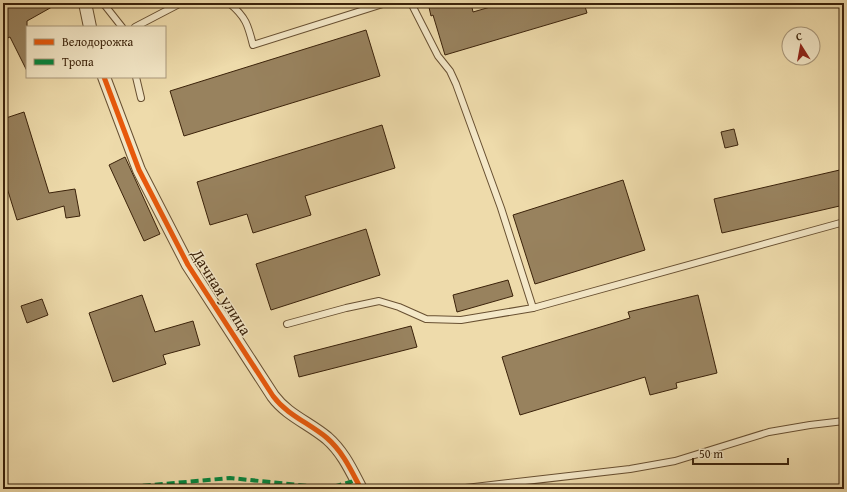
<svg xmlns="http://www.w3.org/2000/svg" width="847" height="492" font-family="'Gentium Book Plus',serif">
<style>
.building{fill:#98825e;stroke:#3b220a}
.lines{fill:none;stroke-linecap:round;stroke-linejoin:round}
.service-casing{stroke:#685032;stroke-width:8}
.minor-casing{stroke:#685032;stroke-width:14}
.service{stroke:#f4e8c8;stroke-width:6}
.minor{stroke:#f4e8c8;stroke-width:12}
.quiet{stroke:#00873e;stroke-width:4;stroke-dasharray:8 4;stroke-linecap:butt}
.cycleway-casing{stroke:#f4e8c8;stroke-width:8}
.cycleway{stroke:#e8590c;stroke-width:5}
.labels{text-anchor:middle;dominant-baseline:central;stroke-width:3;stroke-linejoin:round;paint-order:stroke}
.street-label{font-size:16px;fill:#3b220a;stroke:#f4e8c8}
</style>
<rect width="100%" height="100%" fill="#eedbab"/>
<filter id="stains"><feTurbulence type="fractalNoise" baseFrequency=".005" numOctaves="4"/><feColorMatrix values="0 0 0 0 .2 0 0 0 0 .09 0 0 0 0 .02 0 0 0 .5 -.17"/></filter>
<radialGradient id="worn" r=".72"><stop offset=".6" stop-color="#630" stop-opacity="0"/><stop offset="1" stop-color="#630" stop-opacity=".3"/></radialGradient>
<g class="building">
<polygon points="3,3 59,3 27,21 27,71 10,37 3,40"/>
<polygon points="428,3 471,3 473,12 504,3 584,3 587,13 445,55 433,15 431,16"/>
<polygon points="366,30 380,76 184,136 170,91"/>
<polygon points="24,112 49,193 75,189 80,216 66,218 64,206 17,220 3,175 3,119"/>
<polygon points="382,125 395,168 305,196 311,215 253,233 247,214 210,225 197,182"/>
<polygon points="734,129 738,145 725,148 721,132"/>
<polygon points="125,157 160,234 144,241 109,165"/>
<polygon points="844,169 844,205 722,233 714,199"/>
<polygon points="623,180 645,250 535,284 513,215"/>
<polygon points="366,229 380,275 271,310 256,264"/>
<polygon points="508,280 513,296 457,312 453,295"/>
<polygon points="142,295 155,332 193,321 200,345 163,355 166,364 113,382 89,313"/>
<polygon points="698,295 717,373 676,383 677,388 650,395 645,377 520,415 502,357 630,318 628,312"/>
<polygon points="42,299 48,315 27,323 21,306"/>
<polygon points="411,326 417,347 299,377 294,356"/>
</g>
<g class="lines">
<g class="service-casing">
<g id="service">
<polyline points="103,3 122,27"/>
<path d="M 229,3 C 246,17 248,25 253,45 L 386,3"/>
<polyline points="135,27 181,3"/>
<polyline points="136,77 141,98"/>
<polyline points="533,308 844,222"/>
<polyline points="287,324 346,308 379,301 399,307 426,319 461,320 533,308 501,208 456,84 450,71 438,56 411,3"/>
<polyline points="457,489 630,469 675,461 769,432 810,425 844,421"/>
</g>
</g>
<g class="minor-casing">
<g id="minor">
<polyline points="85,3 90,27"/>
<path d="M 104,77 L 139,170 L 188,265 L 273,396 C 287,415 309,423 327,438 C 343,452 351,470 361,489"/>
</g>
</g>
<use href="#service" class="service"/>
<use href="#minor" class="minor"/>
<polyline class="quiet" points="107,489 230,478 329,488 357,480"/>
<g class="cycleway-casing">
<path id="cycleway" d="M 104,77 L 139,170 L 188,265 L 273,396 C 287,415 309,423 327,438 C 343,452 351,470 361,489"/>
</g>
<use href="#cycleway" class="cycleway"/>
</g>
<g class="labels">
<g class="street-label">
<text transform="translate(222 292) rotate(58)">Дачная улица</text>
</g>
</g>
<rect width="847" height="492" fill="none" stroke="#eedbab" stroke-width="16"/>
<rect x="4" y="4" width="839" height="484" fill="none" stroke="#3b220a" stroke-width="2"/>
<rect x="8" y="8" width="831" height="476" fill="none" stroke="#3b220a"/>
<rect x="26" y="26" width="140" height="52" fill="#f4e8c8" stroke="#aa997c"/>
<rect x="34" y="39" width="20" height="6" fill="#e8590c" stroke="#aa997c"/>
<text x="62" y="46" font-size="12" fill="#3b220a">Велодорожка</text>
<rect x="34" y="59" width="20" height="6" fill="#00873e" stroke="#aa997c"/>
<text x="62" y="66" font-size="12" fill="#3b220a">Тропа</text>
<g transform="translate(801 46) rotate(349)"><circle r="19" fill="#f4e8c8" stroke="#aa997c"/>
<path d="M0-3L7 15L0 10L-7 15Z" fill="#8f2418"/>
<text y="-6" font-size="11" font-weight="bold" text-anchor="middle" fill="#3b220a">С</text>
</g>
<path d="M693 458v6h95v-6" fill="none" stroke="#3b220a" stroke-width="2"/>
<text x="699" y="458" font-size="12" fill="#3b220a" stroke="#f4e8c8" stroke-width="3" paint-order="stroke">50 m</text>
<rect width="100%" height="100%" filter="url(#stains)"/>
<rect width="100%" height="100%" fill="url(#worn)"/>
</svg>
